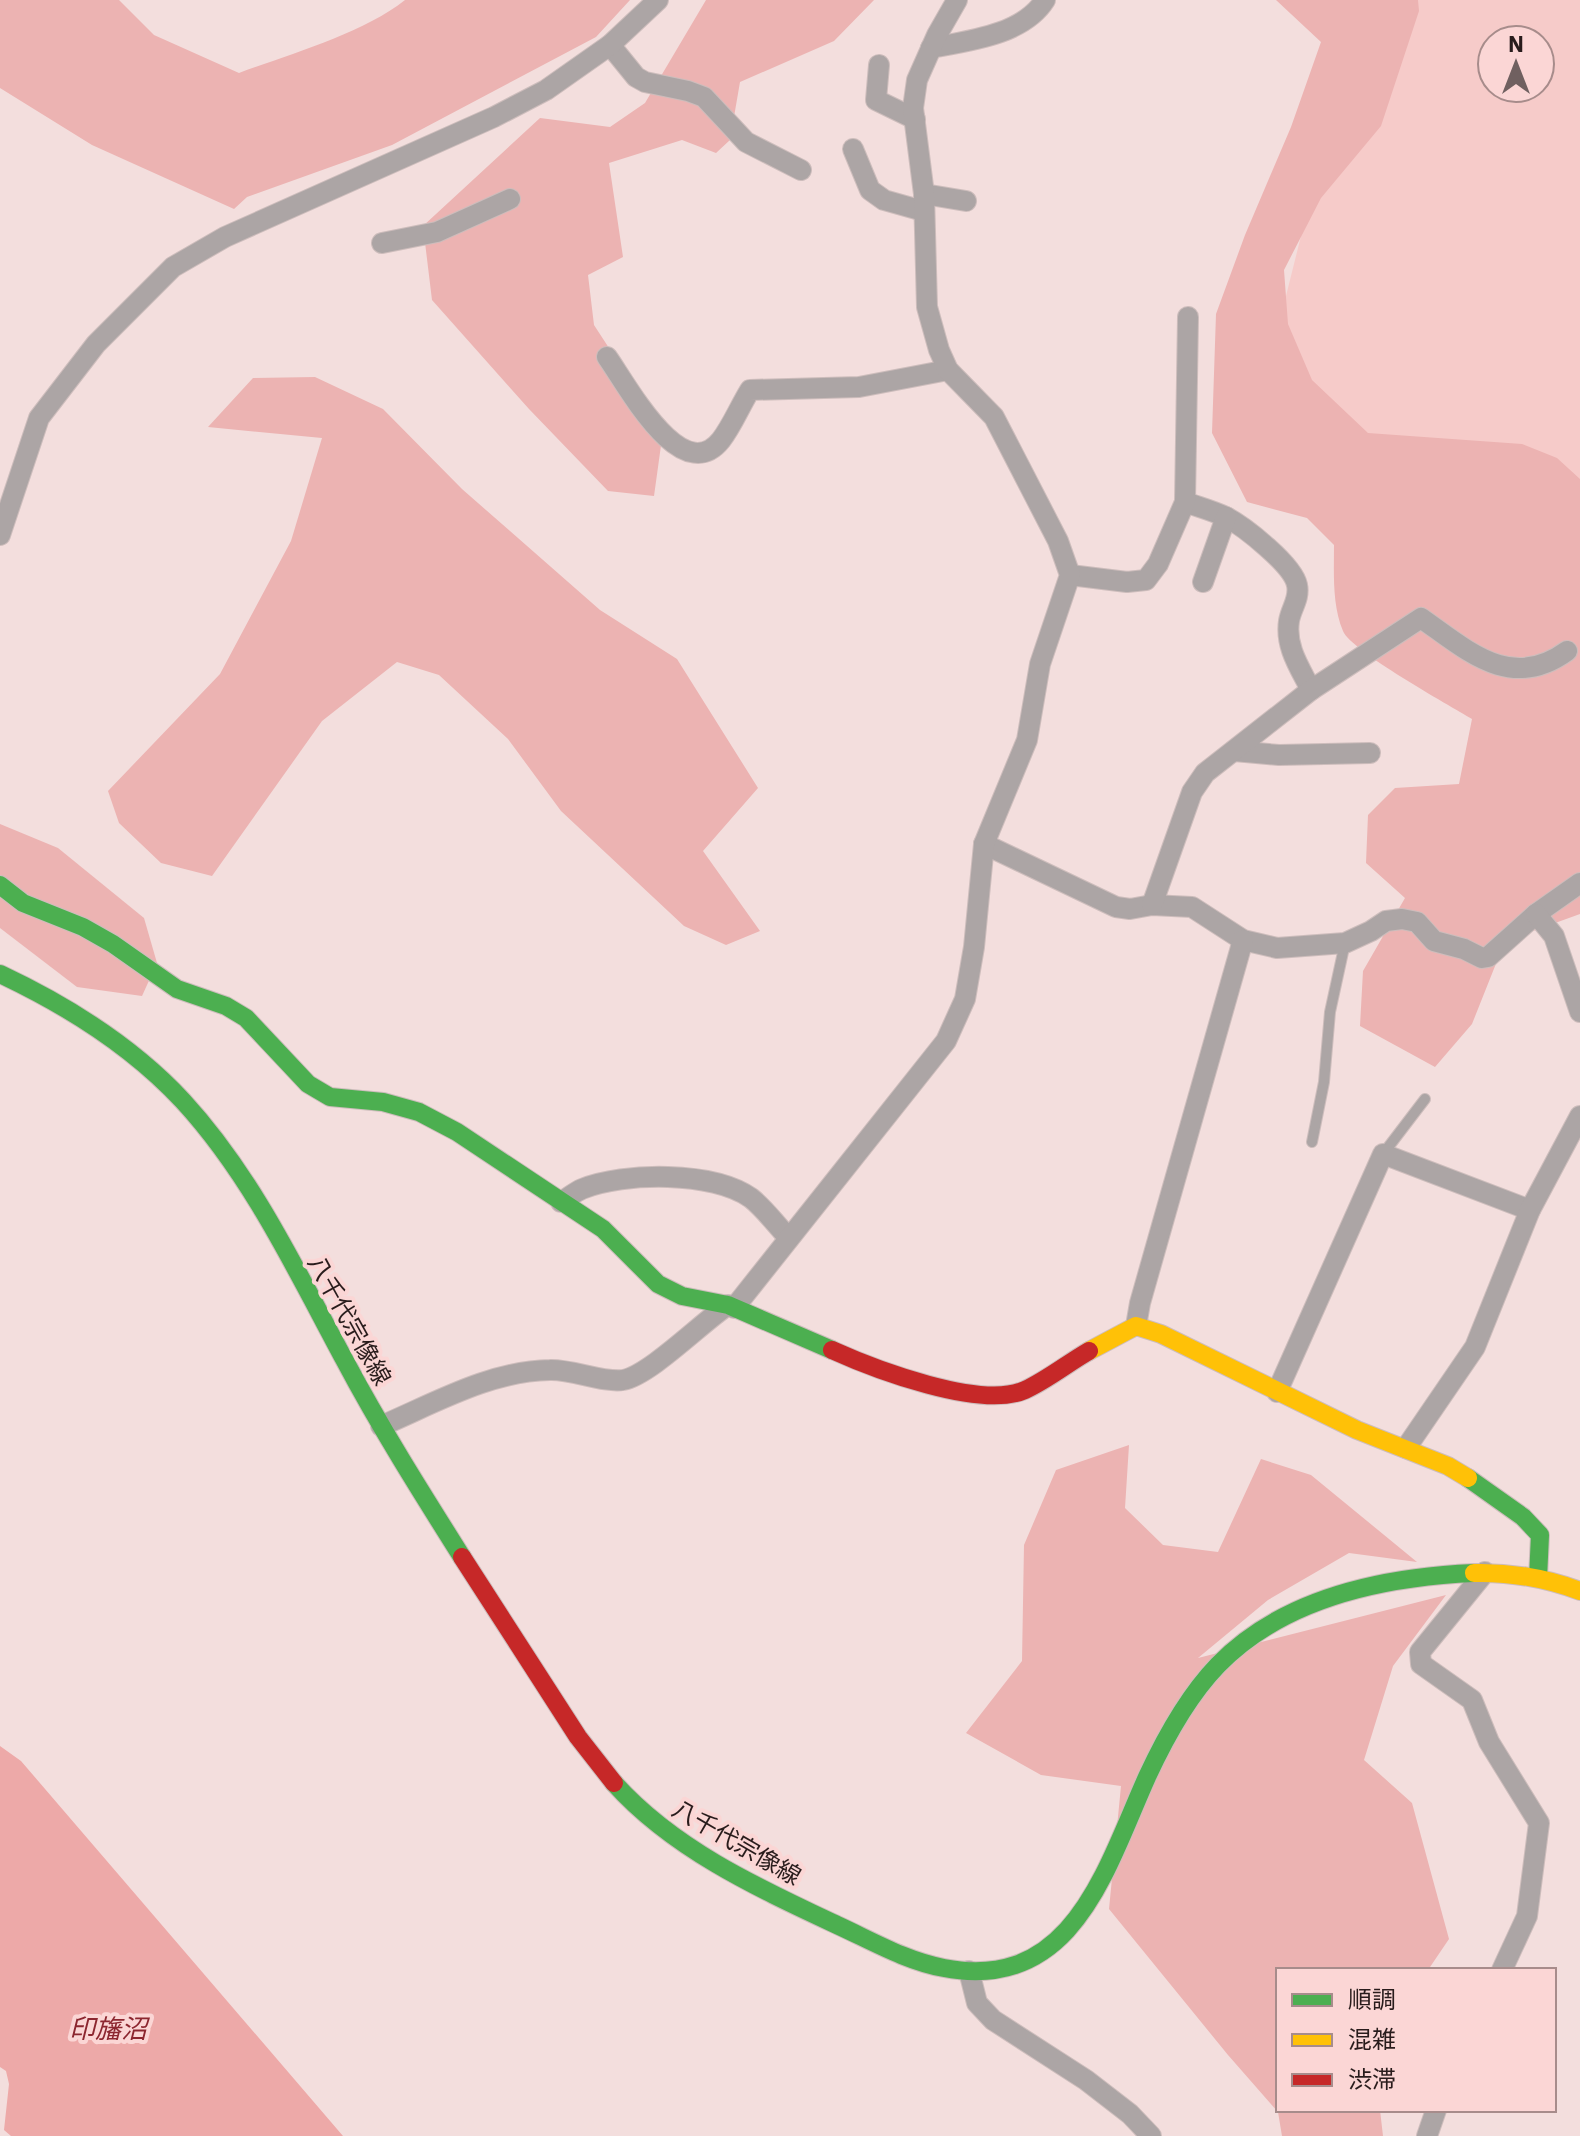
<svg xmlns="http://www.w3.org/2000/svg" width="1580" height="2136" font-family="'IBM Plex Sans','Noto Sans JP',sans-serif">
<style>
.green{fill:#f6cbc9;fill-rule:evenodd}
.forest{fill:#ecb3b2}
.water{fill:#eda9a8}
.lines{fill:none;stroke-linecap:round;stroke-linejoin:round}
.lane-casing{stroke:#cdbdbc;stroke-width:12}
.street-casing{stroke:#cdbdbc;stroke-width:22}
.fast-casing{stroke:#cdbdbc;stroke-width:20}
.slow-casing{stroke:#cdbdbc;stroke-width:20}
.jam-casing{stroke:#cdbdbc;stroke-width:20}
.lane{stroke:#aca5a5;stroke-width:10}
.street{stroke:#aca5a5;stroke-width:20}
.fast{stroke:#4caf50;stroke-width:18}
.slow{stroke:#ffc107;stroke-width:18}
.jam{stroke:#c62828;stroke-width:18}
.labels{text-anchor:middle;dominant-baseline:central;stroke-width:8;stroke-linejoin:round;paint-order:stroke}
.street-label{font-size:24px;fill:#291c1c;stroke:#fbd6d5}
.water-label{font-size:26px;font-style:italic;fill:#8c262f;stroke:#fbd6d5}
</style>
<rect width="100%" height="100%" fill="#f3dedd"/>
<path class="green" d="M 1360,0 L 1580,0 L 1580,652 L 1263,388 ZM 1492,40 L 1540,40 L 1540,88 L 1492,88 Z"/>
<g class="forest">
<path d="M 0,0 L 119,0 L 154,35 L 239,73 C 290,54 362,34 405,0 L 630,0 L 596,37 L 392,145 L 247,197 L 234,209 L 92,145 L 0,88 Z"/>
<polygon points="706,0 874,0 834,41 740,82 730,140 716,153 682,140 609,163 623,257 588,275 594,325 663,431 654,496 608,491 529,409 432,300 423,226 540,118 610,127 645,103"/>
<path d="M 1276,0 L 1418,0 L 1419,11 L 1381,126 L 1321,198 L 1284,270 L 1288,324 L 1312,380 L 1368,433 L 1522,444 L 1557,458 L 1580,479 L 1580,914 L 1505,941 L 1472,1024 L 1435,1067 L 1360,1026 L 1363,971 L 1405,898 L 1366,863 L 1368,815 L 1395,788 L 1459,784 L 1472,719 C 1449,705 1351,651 1343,631 C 1332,605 1334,573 1334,545 L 1307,518 L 1247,502 L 1212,433 L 1216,314 L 1245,235 L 1291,127 L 1321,42 Z"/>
<polygon points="315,377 383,409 462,489 600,610 677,659 758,788 703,851 760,931 726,945 684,926 561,811 508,739 439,675 397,662 322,721 212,876 161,863 119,823 108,791 220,674 291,541 322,438 208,427 253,378"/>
<polygon points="0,824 58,848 144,918 157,963 142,996 77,987 0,928"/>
<polygon points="1129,1445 1125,1508 1163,1545 1218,1552 1261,1459 1311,1475 1417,1562 1349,1553 1268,1600 1198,1658 1446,1595 1393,1666 1364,1760 1412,1803 1449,1939 1428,1970 1278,1970 1278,2110 1380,2110 1383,2136 1282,2136 1278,2112 1228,2055 1109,1909 1121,1786 1041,1775 966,1733 1022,1661 1024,1545 1056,1470"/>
</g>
<polygon class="water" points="0,1746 21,1761 343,2136 11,2136 4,2130 9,2084 6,2071 0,2067"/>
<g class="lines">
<g class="lane-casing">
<g id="lane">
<polyline points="1312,1142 1324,1082 1330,1012 1345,943"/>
<polyline points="1383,1154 1425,1099"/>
</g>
</g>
<g class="street-casing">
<g id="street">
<polyline points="610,45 636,77 645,82 688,91 704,97 746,142 801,170"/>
<path d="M 931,48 C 968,41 1023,35 1045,0"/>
<polyline points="879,65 876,100 915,119"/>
<polyline points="853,149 870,190 884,200 923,211"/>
<polyline points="924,194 966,201"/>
<polyline points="382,243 437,232 510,199"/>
<path d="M 607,357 C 627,385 682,489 721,440 C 732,426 740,406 750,390 L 859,387 L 948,370"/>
<path d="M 1185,502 C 1199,507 1214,511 1226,517 C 1245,527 1293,565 1297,585 C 1300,599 1291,608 1289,621 C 1285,647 1300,668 1311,690"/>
<polyline points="0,535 39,418 96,344 173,267 225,237 494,117 546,90 610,45 658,0"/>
<polyline points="1070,575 1127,582 1146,580 1158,564 1185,502 1188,317"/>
<polyline points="1203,582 1226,517"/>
<polyline points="1234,751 1279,755 1370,753"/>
<polyline points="984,844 1116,907 1130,909 1152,905 1192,907 1243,940 1277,948 1345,943 1371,931 1386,921 1402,919 1417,922 1434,941 1464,949 1482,958 1488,957 1536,914 1580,883"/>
<path d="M 1152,905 L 1192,792 L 1205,773 L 1311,690 L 1421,618 C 1468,651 1511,692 1567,651"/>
<polyline points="1536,914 1554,936 1580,1012"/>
<path d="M 561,1202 C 568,1198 575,1192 582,1189 C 624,1172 713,1171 751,1198 C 765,1209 777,1226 789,1238"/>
<polyline points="734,1308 946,1041 965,999 974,947 984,844 1027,740 1040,664 1070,575 1058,541 994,417 948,370 939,350 927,307 924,194 913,108 917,80 937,35 957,0"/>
<polyline points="1136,1326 1140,1303 1243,940"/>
<polyline points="1277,1392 1383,1154 1530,1210"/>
<path d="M 381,1426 C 435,1403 490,1371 550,1370 C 571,1369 604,1383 623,1380 C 650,1375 702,1322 728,1305"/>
<polyline points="1406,1448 1475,1347 1530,1210 1580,1116"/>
<polyline points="1485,1572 1420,1652 1421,1664 1472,1700 1489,1742 1539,1823 1527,1916 1502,1970"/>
<polyline points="969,1971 977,2003 993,2020 1086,2080 1130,2114 1151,2136"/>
<polyline points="1427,2136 1436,2110"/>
</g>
</g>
<g class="fast-casing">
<g id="fast">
<polyline points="0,885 23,903 83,927 113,944 177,989 226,1006 246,1018 308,1084 330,1097 383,1102 419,1112 457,1132 603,1229 658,1284 682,1296 728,1305 832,1350"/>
<path d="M 0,974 C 68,1006 132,1046 183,1101 C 252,1176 296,1270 344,1359 C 380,1427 421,1492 462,1557"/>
<polyline points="1468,1478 1523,1517 1540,1535 1538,1578"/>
<path d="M 614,1783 C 673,1849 758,1888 837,1925 C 872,1941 906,1961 944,1968 C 1073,1993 1106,1868 1147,1777 C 1165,1738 1187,1697 1218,1665 C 1283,1598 1383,1577 1474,1573"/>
</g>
</g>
<g class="slow-casing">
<g id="slow">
<polyline points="1089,1351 1136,1326 1161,1334 1357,1430 1448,1466 1468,1478"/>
<path d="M 1474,1573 C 1511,1572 1545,1578 1580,1591"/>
</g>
</g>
<g class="jam-casing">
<g id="jam">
<path d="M 832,1350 C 874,1369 981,1410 1025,1390 C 1047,1380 1068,1363 1089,1351"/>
<polyline points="462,1557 578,1737 614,1783"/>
</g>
</g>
<use href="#lane" class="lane"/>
<use href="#street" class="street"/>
<use href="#fast" class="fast"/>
<use href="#slow" class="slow"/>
<use href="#jam" class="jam"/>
</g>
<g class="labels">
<g class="street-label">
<text transform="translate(350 1320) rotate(61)">八千代宗像線</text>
<text transform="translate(737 1842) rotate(30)">八千代宗像線</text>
</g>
<g class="water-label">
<text x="108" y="2028">印旛沼</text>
</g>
</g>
<rect x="1276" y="1968" width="280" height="144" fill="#fbd6d5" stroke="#a78c8b" stroke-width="2"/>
<rect x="1292" y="1994" width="40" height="12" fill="#4caf50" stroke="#a78c8b" stroke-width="2"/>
<text x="1348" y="2008" font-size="24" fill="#291c1c">順調</text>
<rect x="1292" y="2034" width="40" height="12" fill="#ffc107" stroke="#a78c8b" stroke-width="2"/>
<text x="1348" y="2048" font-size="24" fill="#291c1c">混雑</text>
<rect x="1292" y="2074" width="40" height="12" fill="#c62828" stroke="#a78c8b" stroke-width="2"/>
<text x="1348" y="2088" font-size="24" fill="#291c1c">渋滞</text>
<g transform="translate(1516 64)"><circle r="38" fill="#fbd6d5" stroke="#a78c8b" stroke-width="2"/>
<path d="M0-6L14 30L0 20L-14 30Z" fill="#706060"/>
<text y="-12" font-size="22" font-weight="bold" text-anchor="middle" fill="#291c1c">N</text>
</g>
</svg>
